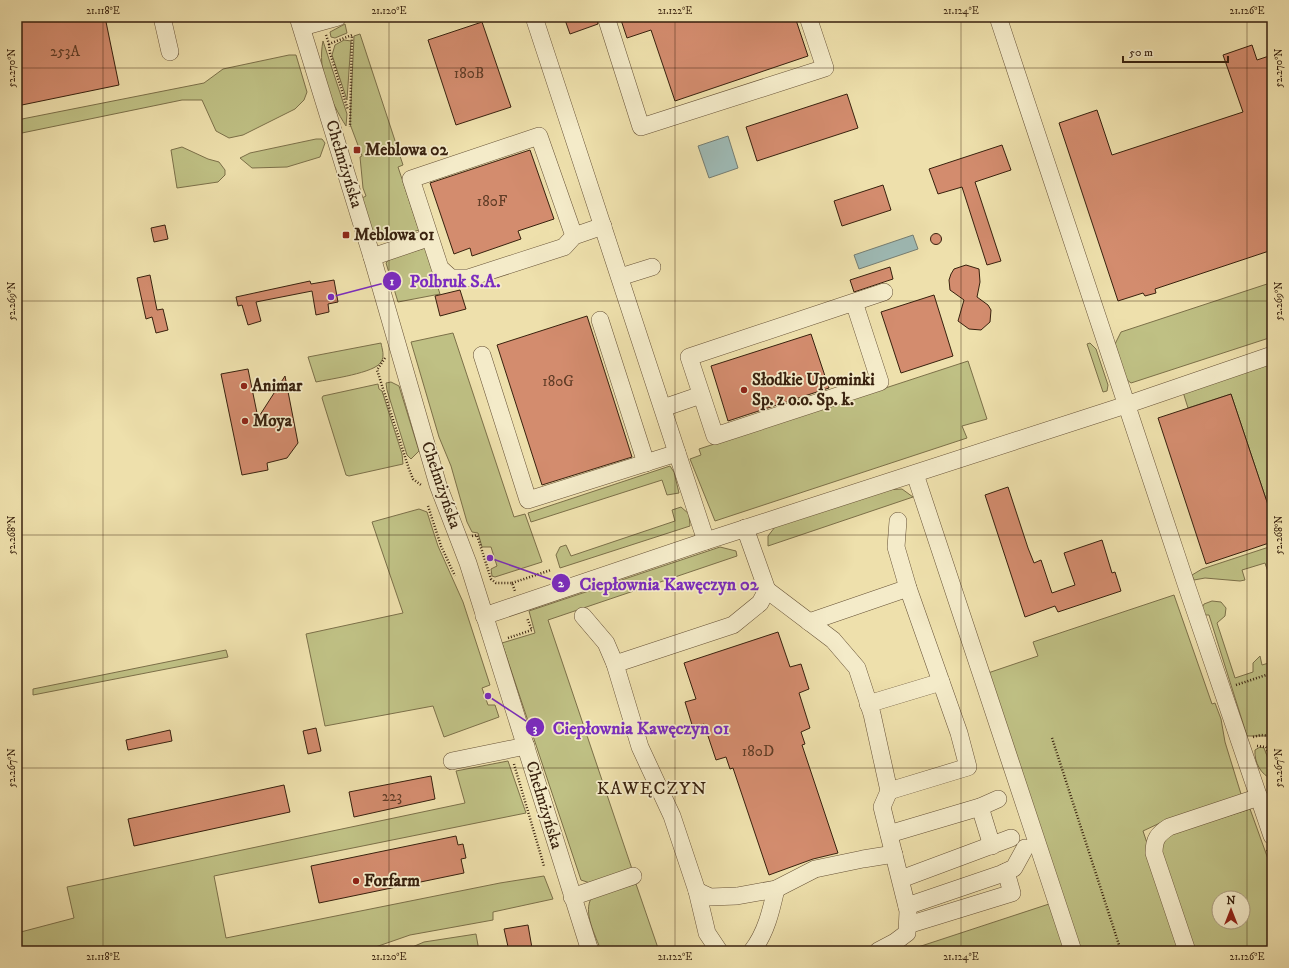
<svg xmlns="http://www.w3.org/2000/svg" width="1289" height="968" font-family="'IM FELL DW Pica',serif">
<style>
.green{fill:#bfc084;stroke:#7c7049;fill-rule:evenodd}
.water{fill:#9ebab5;stroke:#757d72}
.building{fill:#d38c6e;stroke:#38210e}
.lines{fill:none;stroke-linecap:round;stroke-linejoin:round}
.minor-casing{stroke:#665136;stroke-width:18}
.path{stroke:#38210e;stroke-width:2.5;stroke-dasharray:1 2;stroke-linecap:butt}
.minor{stroke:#f4ebc9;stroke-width:17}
.ticks{fill:none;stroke:#38210e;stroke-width:1;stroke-opacity:0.45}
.poi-dot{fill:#8f2418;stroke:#f4ebc9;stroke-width:1.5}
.labels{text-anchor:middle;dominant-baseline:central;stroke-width:3.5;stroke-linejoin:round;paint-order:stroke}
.number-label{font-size:15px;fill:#5f3c26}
.poi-label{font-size:17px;font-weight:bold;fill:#38210e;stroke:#f4ebc9;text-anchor:start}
.street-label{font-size:17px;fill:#38210e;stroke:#f4ebc9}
.neighbourhood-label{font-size:18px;letter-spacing:1px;fill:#38210e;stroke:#f4ebc9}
.leader{fill:none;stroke:#7b2cbf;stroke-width:1.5}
.callout-dot{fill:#7b2cbf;stroke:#f4ebc9;stroke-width:1.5}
.mark-label{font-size:12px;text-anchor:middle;font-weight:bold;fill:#fff}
.callout-label{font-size:18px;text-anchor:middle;font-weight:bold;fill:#7b2cbf;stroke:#f4ebc9;stroke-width:3.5;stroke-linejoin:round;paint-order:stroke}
.neatline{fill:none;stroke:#38210e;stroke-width:1.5}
.ticks-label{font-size:10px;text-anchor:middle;fill:#38210e}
</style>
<rect width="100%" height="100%" fill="#eee0ac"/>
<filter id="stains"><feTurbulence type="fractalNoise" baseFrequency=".005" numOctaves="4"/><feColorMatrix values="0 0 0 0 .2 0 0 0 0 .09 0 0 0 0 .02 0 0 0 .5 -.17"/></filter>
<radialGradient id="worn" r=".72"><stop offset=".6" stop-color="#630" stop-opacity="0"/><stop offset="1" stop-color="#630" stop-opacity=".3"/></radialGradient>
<g class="green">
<polygon points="345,24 347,33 335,38 331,37 330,32"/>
<path d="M 360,34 L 403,165 L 398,167 L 419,230 L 386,240 C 370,239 366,212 362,198 L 366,196 L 363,188 L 360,157 L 362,156 L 350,124 L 354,36 Z"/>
<polygon points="344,40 351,41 347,100 332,55 335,45"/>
<path d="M 323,41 L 347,114 L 346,126 C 330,101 317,70 323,41 Z"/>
<polygon points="289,55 296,55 307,92 304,100 295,109 243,135 229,138 216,131 202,100 182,100 17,134 17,120 204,83 223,69"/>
<polygon points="316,139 322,139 325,143 320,157 287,167 252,168 240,158 250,153"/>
<polygon points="182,147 208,159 219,162 225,170 225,175 218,182 177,188 171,150"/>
<polygon points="425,248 440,294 398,302 386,263 390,258"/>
<polygon points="1267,284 1272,286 1272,337 1131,383 1126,379 1115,344 1121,332"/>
<polygon points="453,333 514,517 525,514 542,562 495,577 492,576 491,569 497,566 491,547 482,547 478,533 472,532 467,522 451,466 439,437 411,342"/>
<path d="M 381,343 C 382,349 385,356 381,362 C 375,373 330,379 316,382 L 308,357 Z"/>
<polygon points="1090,343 1096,349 1108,385 1107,391 1103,392 1087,344"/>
<polygon points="968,361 987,419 962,426 967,438 715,521 690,459 701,455 699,449"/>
<polygon points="1272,362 1272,517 1231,394 1188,408 1183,392"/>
<polygon points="391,382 399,386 419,451 411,459 407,455 387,390 386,383"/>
<polygon points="378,384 379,389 382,391 402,454 403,464 349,476 346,475 322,398 323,396"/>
<polygon points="670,466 674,472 679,493 667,495 662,480 531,522 528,513"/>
<polygon points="902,489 913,497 768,546 768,536 775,527 883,490"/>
<polygon points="681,507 689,514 690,526 560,568 556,555 560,547 566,545 571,556 675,521 672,510"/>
<polygon points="419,509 427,512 438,546 463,602 490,685 482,688 488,705 495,705 499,717 444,737 433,706 325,726 306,634 403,613 372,522"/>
<polygon points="1272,546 1272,570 1268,572 1265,563 1242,570 1245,580 1240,581 1205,578 1194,580 1192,575 1202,569"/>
<polygon points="720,547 736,551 737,556 548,620 632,869 590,883 581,880 502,643 535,633 529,611"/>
<polygon points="1174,595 1212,704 1215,703 1221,719 1225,742 1241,794 1240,797 1160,823 1143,831 1183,951 1078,951 985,674 1038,656 1033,642"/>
<polygon points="1212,601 1221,602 1226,608 1225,616 1217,623 1235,678 1253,672 1253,663 1260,656 1262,665 1272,662 1272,736 1247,736 1209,615 1205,615 1202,608 1204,604"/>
<polygon points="226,650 228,657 33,695 33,689"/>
<path d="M 1260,747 L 1264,748 L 1272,769 L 1272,779 C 1261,775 1254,762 1255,750 Z"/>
<polygon points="508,761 526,813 214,876 226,938 500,883 544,876 553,899 493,912 493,920 410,935 364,951 17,951 17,933 74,918 67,887 465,803 456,771"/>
<path d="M 1250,809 L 1272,870 L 1272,951 L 1192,951 L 1160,854 L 1164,836 ZM 1219,898 L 1243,898 L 1243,922 L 1219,922 Z"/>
<path d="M 636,884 L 659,951 L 601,951 C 596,936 582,912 592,897 Z"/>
<polygon points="1049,904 1065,951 906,951"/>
<polygon points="476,934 479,951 403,951 424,942"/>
</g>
<g class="water">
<polygon points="728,136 738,168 709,178 698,146"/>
<polygon points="913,235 918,249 859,269 854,255"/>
</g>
<g class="building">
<polygon points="17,17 105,17 119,85 17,106"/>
<polygon points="564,17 596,17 598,24 570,34"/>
<polygon points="620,17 795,17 808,56 675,101 651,30 627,38"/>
<polygon points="482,22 511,107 456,125 428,40"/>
<polygon points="1252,45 1257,60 1272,55 1272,250 1155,289 1156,293 1145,296 1143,293 1118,301 1059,123 1097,110 1112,155 1243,112 1223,55"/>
<polygon points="847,94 858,128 757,161 746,127"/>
<polygon points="1002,145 1011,170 975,182 1001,261 987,265 962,187 938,194 929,169"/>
<polygon points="530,150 554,219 518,231 521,239 472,256 470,248 454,254 430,183"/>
<polygon points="883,185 891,210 842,226 834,201"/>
<polygon points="165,225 168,239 154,242 151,228"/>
<circle cx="936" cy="239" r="5.5"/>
<polygon points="966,265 979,269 980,282 977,297 988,305 991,310 990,322 981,330 969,329 958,321 964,300 950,290 949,280 951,274 954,269"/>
<polygon points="890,267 893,279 854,292 850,280"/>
<polygon points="150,275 157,310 163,309 168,330 156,333 152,317 146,319 137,278"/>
<polygon points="334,280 338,302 328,304 329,312 316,315 312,291 256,302 261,321 248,325 242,305 238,306 236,297 310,281 311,284"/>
<polygon points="460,290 466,309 440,316 435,296"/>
<polygon points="934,295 953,356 901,373 881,312"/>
<polygon points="587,316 632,457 542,485 497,345"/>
<polygon points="811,334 829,388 728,421 711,366"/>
<polygon points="248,369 258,418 285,376 298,443 287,458 267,463 268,470 242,475 221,374"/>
<polygon points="1231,394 1272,517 1272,542 1206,564 1158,418"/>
<polygon points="1008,487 1028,548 1034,563 1041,560 1052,593 1075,585 1064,553 1102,540 1112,573 1115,572 1121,591 1058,612 1055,606 1025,617 985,495"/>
<polygon points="778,632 790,667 801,664 809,689 799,693 810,728 801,732 805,744 802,745 838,853 813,859 769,875 733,768 730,769 726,757 716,760 704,724 693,728 685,702 696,699 684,663"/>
<polygon points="316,728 321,751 308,754 303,731"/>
<polygon points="170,730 172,741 128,750 126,740"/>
<polygon points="431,776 435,799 354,817 349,792"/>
<polygon points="284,785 290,812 134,846 128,819"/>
<polygon points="456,836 458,845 463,844 466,858 461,859 464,873 319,903 311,866"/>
<polygon points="528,925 532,948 509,951 504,929"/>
</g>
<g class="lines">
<g class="minor-casing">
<g id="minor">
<polyline points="162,17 170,52"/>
<polyline points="298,17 372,257 438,485 468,563 590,951"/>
<polyline points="534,17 706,541"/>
<polyline points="606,17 641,127 825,68 808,17"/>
<polyline points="998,17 1186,584 1272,836"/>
<polyline points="302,27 338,17"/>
<polyline points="574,236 564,247 468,278 451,278 440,268 411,179 539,136 574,236 603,226"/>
<polyline points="372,257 422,240"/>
<polyline points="620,277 652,267"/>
<polyline points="854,302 880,382 715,436 689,357 884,292"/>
<polyline points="600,320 646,463"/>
<polyline points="482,355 528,500 677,453"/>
<polyline points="663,408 701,395"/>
<polyline points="915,474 1073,951"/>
<polyline points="745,528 767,590 833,640 857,668 872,714 889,791 882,807 908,911 907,933 895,942 878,951"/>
<polyline points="484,616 706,541 1126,405 1272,355"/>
<polyline points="583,616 606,643 615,664"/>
<polyline points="809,622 908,588"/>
<polyline points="868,704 941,682"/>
<polyline points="452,761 526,746"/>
<polyline points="889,791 968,767 959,733 908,588 896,547 898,521"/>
<polyline points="980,807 992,846"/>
<polyline points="889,834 980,807 998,799"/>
<polyline points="901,879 1011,838"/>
<polyline points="697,891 710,897 737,896 776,889 815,869 863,859 894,854"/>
<polyline points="572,897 633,876"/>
<polyline points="907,906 1001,874 1014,868 1025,848"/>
<polyline points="908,925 1012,893 1006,872"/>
<polyline points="719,951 707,933 697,891 672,816 640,747 615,664 733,625 760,603 767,590"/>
<path d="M 752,951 C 766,933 771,911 776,889"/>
<path d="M 1187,951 L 1154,853 C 1154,839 1158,834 1169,827 L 1259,797"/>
</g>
</g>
<g class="path">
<polyline points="326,35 329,44 352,35 350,127"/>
<polyline points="329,44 330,53 348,110"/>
<polyline points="385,358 377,370 409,469 413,479 421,485"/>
<polyline points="428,506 441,546 455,576"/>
<polyline points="472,536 477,535 491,579 496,583 512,583 515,591"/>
<polyline points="512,583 551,570"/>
<polyline points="508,638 532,630 527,618"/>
<polyline points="1236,685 1272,673"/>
<polyline points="1253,737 1261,735 1272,736"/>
<polyline points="1052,738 1121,951"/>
<polyline points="1257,746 1266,747 1272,765"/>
<polyline points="514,764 544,866"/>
<polyline points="1267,850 1272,864"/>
</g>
<use href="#minor" class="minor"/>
</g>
<path class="ticks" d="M 103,17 L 103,951M 389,17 L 389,951M 675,17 L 675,951M 961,17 L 961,951M 1247,17 L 1247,951M 17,68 L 1272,68M 17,301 L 1272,301M 17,535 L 1272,535M 17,768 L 1272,768"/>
<g class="poi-dot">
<rect x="353" y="146" width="8" height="8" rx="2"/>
<rect x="342" y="231" width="8" height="8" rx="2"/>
<circle cx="244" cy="386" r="4"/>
<circle cx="744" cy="390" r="4"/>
<circle cx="245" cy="421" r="4"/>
<circle cx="356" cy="881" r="4"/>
</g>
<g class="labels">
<g class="number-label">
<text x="65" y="51">253A</text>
<text x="469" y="73">180B</text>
<text x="492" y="201">180F</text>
<text x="558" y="381">180G</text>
<text x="758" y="751">180D</text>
<text x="392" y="796">223</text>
</g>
<g class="poi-label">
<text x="365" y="150">Meblowa 02</text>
<text x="354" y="235">Meblowa 01</text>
<text x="752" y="380">Słodkie Upominki<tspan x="752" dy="20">Sp. z o.o. Sp. k.</tspan></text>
<text x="252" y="386">Animar</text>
<text x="253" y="421">Moya</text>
<text x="364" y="881">Forfarm</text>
</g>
<g class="street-label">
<text transform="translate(344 164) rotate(73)">Chełmżyńska</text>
<text transform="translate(441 485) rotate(71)">Chełmżyńska</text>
<text transform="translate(544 805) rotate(73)">Chełmżyńska</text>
</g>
<g class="neighbourhood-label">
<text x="652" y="789">KAWĘCZYN</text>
</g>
</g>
<path class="leader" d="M331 297L392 281M490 558L561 583M488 696L535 727"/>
<g class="callout-dot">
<circle cx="331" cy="297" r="4"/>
<circle cx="490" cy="558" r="4"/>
<circle cx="488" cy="696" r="4"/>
<circle cx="392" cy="281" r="10"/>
<circle cx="561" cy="583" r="10"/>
<circle cx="535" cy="727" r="10"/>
</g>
<g class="mark-label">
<text x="392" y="285">1</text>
<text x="561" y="587">2</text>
<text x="535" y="732">3</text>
</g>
<g class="callout-label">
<text x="455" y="287">Polbruk S.A.</text>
<text x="669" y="590">Ciepłownia Kawęczyn 02</text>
<text x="641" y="734">Ciepłownia Kawęczyn 01</text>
</g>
<rect width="1289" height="968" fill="none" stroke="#eee0ac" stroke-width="44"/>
<g transform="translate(1231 910)"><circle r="19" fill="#f4ebc9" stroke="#a99a7e"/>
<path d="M0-3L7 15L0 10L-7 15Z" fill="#8f2418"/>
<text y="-6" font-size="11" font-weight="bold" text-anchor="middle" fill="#38210e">N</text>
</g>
<path d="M1123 56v6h105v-6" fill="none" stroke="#38210e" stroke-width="2"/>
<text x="1129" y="56" font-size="12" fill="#38210e" stroke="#f4ebc9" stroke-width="3" paint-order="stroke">50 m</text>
<rect x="22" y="22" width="1245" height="924" class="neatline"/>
<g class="ticks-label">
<text x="103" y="14">21.118°E</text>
<text x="389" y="14">21.120°E</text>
<text x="675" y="14">21.122°E</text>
<text x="961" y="14">21.124°E</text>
<text x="1247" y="14">21.126°E</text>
<text transform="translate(11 68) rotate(-90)" y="4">52.270°N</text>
<text transform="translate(1278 68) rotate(-90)" y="4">52.270°N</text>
<text transform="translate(11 301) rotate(-90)" y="4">52.269°N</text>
<text transform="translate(1278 301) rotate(-90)" y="4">52.269°N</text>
<text transform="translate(11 535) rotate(-90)" y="4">52.268°N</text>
<text transform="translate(1278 535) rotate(-90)" y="4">52.268°N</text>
<text transform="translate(11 768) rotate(-90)" y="4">52.267°N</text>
<text transform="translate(1278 768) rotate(-90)" y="4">52.267°N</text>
<text x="103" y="960">21.118°E</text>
<text x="389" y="960">21.120°E</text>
<text x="675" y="960">21.122°E</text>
<text x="961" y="960">21.124°E</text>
<text x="1247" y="960">21.126°E</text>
</g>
<rect width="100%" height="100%" filter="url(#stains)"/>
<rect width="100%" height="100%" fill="url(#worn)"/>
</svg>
